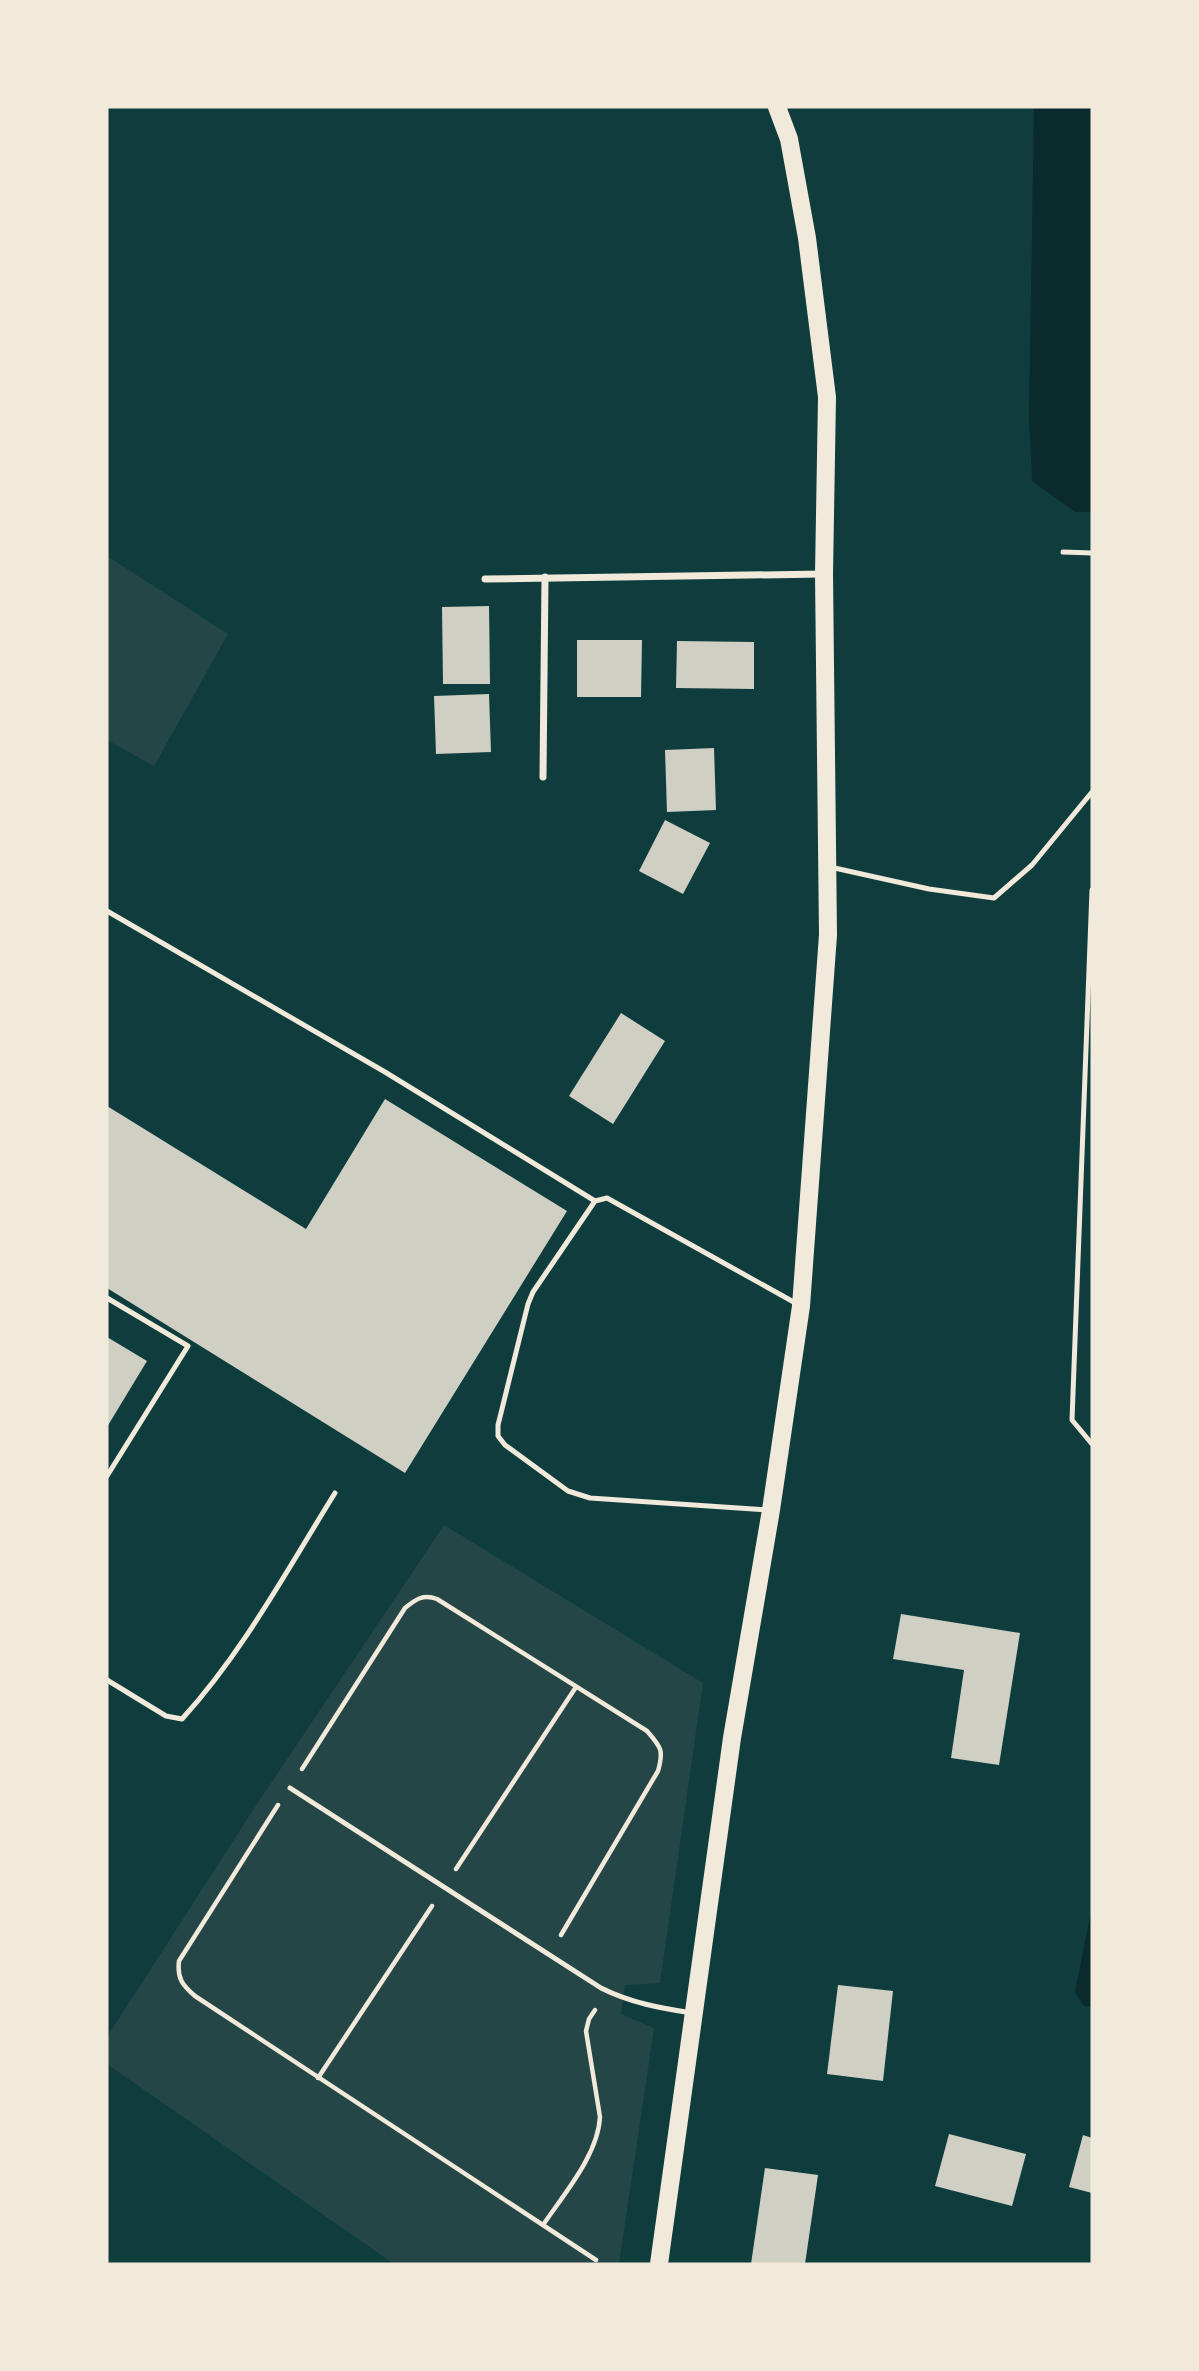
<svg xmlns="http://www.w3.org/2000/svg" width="1199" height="2371" font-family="'Noto Sans',sans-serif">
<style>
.green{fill:#244646}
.water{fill:#0a2a2b}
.building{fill:#cfcfc3}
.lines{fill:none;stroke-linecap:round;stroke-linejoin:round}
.path{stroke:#f1e9da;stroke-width:4.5}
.service{stroke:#f1e9da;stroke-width:5}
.minor{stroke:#f1e9da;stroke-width:7}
.primary{stroke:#f1e9da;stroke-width:18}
</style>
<rect width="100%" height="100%" fill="#0f3d3e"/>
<g class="green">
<polygon points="107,556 228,634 154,766 107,740"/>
<polygon points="444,1525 703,1683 660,1983 625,1985 621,2014 654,2028 619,2264 394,2264 107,2064 107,2037 255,1807"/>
</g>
<g class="water">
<polygon points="1034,107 1092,107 1092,512 1075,512 1032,481 1029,416"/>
<polygon points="1092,1907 1092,2007 1084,2006 1075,1992"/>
</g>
<g class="building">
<polygon points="489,606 490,684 443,684 442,607"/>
<polygon points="577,640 642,640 641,697 577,697"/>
<polygon points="677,641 754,642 754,689 676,688"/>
<polygon points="489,694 491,752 436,754 434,696"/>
<polygon points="714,748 716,810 667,812 665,750"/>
<polygon points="665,820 710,843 683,894 639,871"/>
<polygon points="621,1013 665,1041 613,1124 569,1096"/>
<polygon points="385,1099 567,1211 405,1473 107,1288 107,1106 306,1229"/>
<polygon points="107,1337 147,1361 107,1427"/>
<polygon points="901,1614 1020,1633 999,1765 951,1758 964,1670 893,1659"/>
<polygon points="838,1985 893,1991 883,2081 827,2074"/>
<polygon points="949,2134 1026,2154 1012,2206 935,2186"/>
<polygon points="1083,2135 1092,2138 1092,2193 1069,2187"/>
<polygon points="765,2168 818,2175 805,2264 751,2264"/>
</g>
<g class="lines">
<g class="path">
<path d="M 302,1769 L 405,1608 C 416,1599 423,1594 437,1599 L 647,1731 C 661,1747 664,1750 658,1771 L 561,1935"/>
<path d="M 278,1805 L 179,1961 C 177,1978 182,1985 195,1996 L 596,2260"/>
<polyline points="456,1869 576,1687"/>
<polyline points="318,2078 432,1906"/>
<path d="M 543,2225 C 564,2194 598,2155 600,2117 L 586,2031 L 589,2019 L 595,2010"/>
</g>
<g class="service">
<polyline points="1063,552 1092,553"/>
<polyline points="830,867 929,889 994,898 1032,865 1092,792"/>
<polyline points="1092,890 1072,1420 1092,1444"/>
<polyline points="107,911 385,1072 595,1201"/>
<polyline points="107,1298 188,1346 107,1476"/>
<polyline points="768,1510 590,1498 568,1491 505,1445 498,1436 498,1425 528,1304 533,1292 595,1201 607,1198 799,1305"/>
<path d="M 107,1680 L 166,1716 L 182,1719 C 243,1652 287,1570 335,1493"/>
<path d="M 290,1788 L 601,1988 C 631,2003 660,2008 692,2013"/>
</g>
<g class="minor">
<polyline points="485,579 823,574"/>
<polyline points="543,777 545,577"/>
</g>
<polyline class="primary" points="659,2264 732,1738 771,1510 801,1306 828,935 824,574 827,397 807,238 789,139 777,107"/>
</g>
<rect width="1199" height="2371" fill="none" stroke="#f1e9da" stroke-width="217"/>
</svg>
